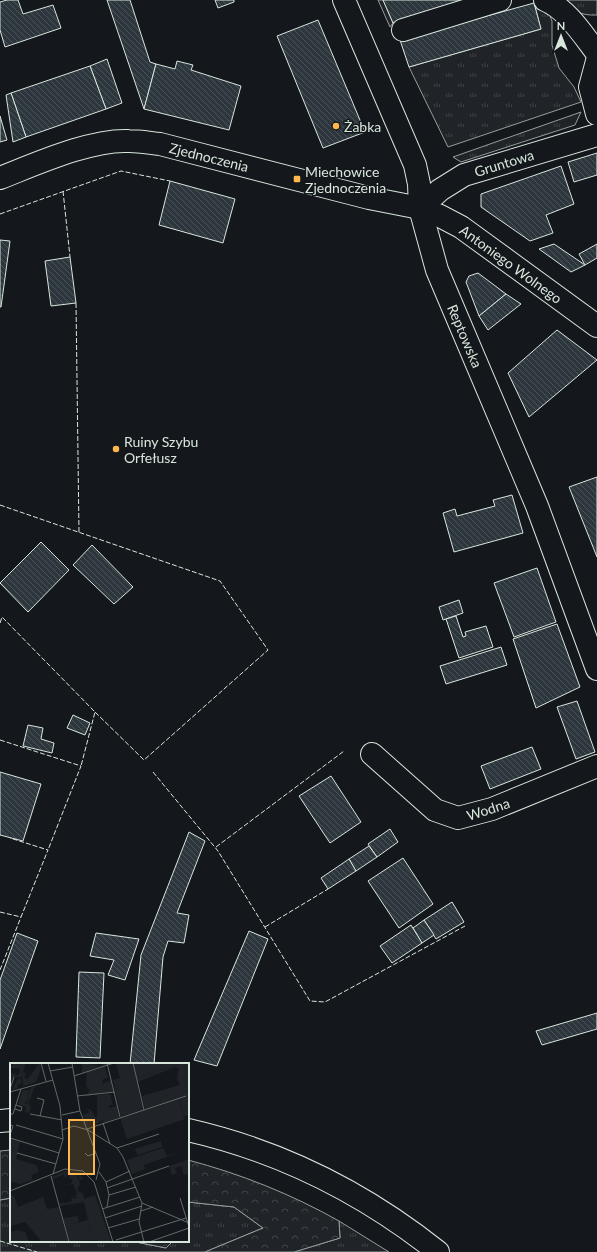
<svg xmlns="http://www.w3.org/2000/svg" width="597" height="1252" font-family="Lato,sans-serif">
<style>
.grass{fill:url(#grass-tufts);stroke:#939e99}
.forest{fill:url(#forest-crowns);stroke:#939e99}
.building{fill:url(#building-back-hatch);stroke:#d8e6dc}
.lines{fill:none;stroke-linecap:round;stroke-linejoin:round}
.minor-casing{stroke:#d8e6dc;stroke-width:24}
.major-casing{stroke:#d8e6dc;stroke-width:24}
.minor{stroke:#14181c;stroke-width:22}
.major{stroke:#14181c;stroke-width:22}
.fence{stroke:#d8e6dc;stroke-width:1;stroke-dasharray:5 2;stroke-linecap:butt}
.poi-dot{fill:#ffb74d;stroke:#14181c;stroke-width:1.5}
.labels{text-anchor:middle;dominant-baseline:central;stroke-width:3;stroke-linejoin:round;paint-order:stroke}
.poi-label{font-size:14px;fill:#d8e6dc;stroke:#14181c;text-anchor:start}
.street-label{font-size:14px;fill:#d8e6dc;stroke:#14181c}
.inset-road{fill:none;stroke:#626a69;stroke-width:1}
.view{fill:#ffb74d;fill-opacity:0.15;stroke:#ffb74d;stroke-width:2}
.inset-edge{fill:none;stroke:#d8e6dc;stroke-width:2}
</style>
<defs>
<pattern id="grass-tufts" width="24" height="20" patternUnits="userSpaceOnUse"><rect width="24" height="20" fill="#202428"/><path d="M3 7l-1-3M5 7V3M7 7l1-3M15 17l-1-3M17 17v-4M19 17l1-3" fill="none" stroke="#404447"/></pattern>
<pattern id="forest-crowns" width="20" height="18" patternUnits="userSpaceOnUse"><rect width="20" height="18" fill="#202428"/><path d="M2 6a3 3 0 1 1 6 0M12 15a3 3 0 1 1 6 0" fill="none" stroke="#404447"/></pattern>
<pattern id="building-back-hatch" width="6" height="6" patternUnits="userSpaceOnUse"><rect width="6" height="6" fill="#2c363c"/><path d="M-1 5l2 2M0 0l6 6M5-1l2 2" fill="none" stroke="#4a5358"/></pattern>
</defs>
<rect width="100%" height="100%" fill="#14181c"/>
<g class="grass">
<polygon points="378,0 383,0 393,23 390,27"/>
<path d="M 560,0 L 597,0 L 597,15 C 581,16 571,10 560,0 Z"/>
<polygon points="534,3 547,9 552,21 552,45 559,68 574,87 581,102 448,147 409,67 541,29"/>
<polygon points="581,112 575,125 461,162 453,157"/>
<polygon points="11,1198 11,1241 131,1241 166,1248 173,1241 188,1241 188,1202 234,1207 263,1228 205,1252 0,1252 0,1200"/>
<polygon points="339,1221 389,1252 294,1252 340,1238"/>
</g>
<g class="forest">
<polygon points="11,1150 11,1198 0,1200 0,1151"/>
<path d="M 188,1160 C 241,1174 291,1194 339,1221 L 340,1238 L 294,1252 L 205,1252 L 263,1228 L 234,1207 L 188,1202 Z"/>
<polygon points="131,1241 173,1241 166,1248"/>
</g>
<g class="building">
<polygon points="7,0 18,0 23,14 53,5 61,28 5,47 0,30 0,2"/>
<polygon points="107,0 130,0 150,62 156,64 144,109"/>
<polygon points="215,0 234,0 234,2 218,8"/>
<polygon points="383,0 462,0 393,23"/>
<polygon points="534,3 541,29 409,67 400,40"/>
<polygon points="318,20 365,132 323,148 277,36"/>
<polygon points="107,59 122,103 106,109 90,66"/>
<polygon points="177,61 193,65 191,70 241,86 229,130 144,109 156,64 175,69"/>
<polygon points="90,66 106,109 26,137 11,93"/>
<polygon points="11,93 26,137 13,142 6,95"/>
<polygon points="0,116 7,140 0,142"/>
<polygon points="597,153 597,175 574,182 568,162"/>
<polygon points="561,166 574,204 546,215 553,233 530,241 481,207 481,194"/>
<polygon points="170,181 235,199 223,243 159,225"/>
<polygon points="0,240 10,241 1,307 0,307"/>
<polygon points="554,244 585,265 571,272 539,249"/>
<polygon points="597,244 597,258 585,265 579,254"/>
<polygon points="70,257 76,303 51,306 45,261"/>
<polygon points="478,273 506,294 479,316 466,282 469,276"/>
<polygon points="506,294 521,304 488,330 479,316"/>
<polygon points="557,330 597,360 529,417 508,373"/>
<polygon points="597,477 597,557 569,487"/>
<polygon points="512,495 523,533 454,552 443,513 455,509 457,516 495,506 493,500"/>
<polygon points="41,542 69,570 28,612 0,583"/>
<polygon points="92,545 133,587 114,604 73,565"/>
<polygon points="537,568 556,622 514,637 494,583"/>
<polygon points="459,600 463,613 443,620 439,607"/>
<polygon points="456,616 463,637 466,636 465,632 486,626 493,647 459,658 446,619"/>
<polygon points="557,624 580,687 536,708 513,639"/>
<polygon points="501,647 507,665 446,684 440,666"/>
<polygon points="577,701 595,752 576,759 557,707"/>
<polygon points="73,715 90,723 85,735 67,728"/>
<polygon points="28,725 43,728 41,739 54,743 52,753 23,746"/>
<polygon points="532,747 541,769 490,789 481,766"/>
<polygon points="0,772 41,784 23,841 0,835"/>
<polygon points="331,776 361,822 330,843 299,796"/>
<polygon points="390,829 398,842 377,857 368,844"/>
<polygon points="189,832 205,841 177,913 189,915 184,943 168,941 163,957 154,1064 130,1064 141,955"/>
<polygon points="369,846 377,857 356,871 349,859"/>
<polygon points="403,858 433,904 399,928 368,881"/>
<polygon points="349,859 356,871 328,889 321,878"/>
<polygon points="452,902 464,922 436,939 424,920"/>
<polygon points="424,920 434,935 422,943 413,928"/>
<polygon points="411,925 422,943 392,963 380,946"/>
<polygon points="249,931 268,939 217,1066 194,1060"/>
<polygon points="17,933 38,941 0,1049 0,980"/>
<polygon points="96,933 139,939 125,980 108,975 114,960 90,956"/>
<polygon points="79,972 104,973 100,1058 76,1057"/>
<polygon points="597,1013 597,1029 542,1045 536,1031"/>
</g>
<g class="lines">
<g class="minor-casing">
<g id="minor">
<polyline points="344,0 415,165 419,184 420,208 437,270 537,506 597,669"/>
<path d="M 545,0 C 567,9 583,35 597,53"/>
<polyline points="403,30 500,0"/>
<polyline points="597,61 590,87 597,114"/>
<path d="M 0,178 C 36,164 91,139 129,141 C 140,141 150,143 160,144 L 369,198 L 420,208 L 440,216 L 461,227 L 597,326"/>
<polyline points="420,208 440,190 464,175 597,135"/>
<polyline points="372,754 435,810 458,818 492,809 597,766"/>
</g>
</g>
<g class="major-casing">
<g id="major">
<polyline points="0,1121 11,1120"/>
<path d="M 188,1130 C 280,1151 364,1193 438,1252"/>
</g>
</g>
<use href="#minor" class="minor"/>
<use href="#major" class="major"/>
<g class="fence">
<polyline points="63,191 70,257"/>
<polyline points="0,214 121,171 170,181"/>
<polyline points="76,303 79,533"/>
<polyline points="0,505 220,581 268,650 144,760 95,712"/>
<polyline points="0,623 2,617 95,712 81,766"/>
<polyline points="0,740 81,766 48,850"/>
<polyline points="153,772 218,851 310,1001 325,1002 465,926"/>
<polyline points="216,847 344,751"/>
<polyline points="0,912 21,917 48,850 10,838"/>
<polyline points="265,927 328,889"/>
<polyline points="0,970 21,917"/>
<polyline points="0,1241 37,1252"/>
</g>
</g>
<g class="poi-dot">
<circle cx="336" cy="126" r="4"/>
<rect x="293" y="175" width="8" height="8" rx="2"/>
<circle cx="116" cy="449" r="4"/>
</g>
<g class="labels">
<g class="poi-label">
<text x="344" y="126">Żabka</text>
<text x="305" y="171">Miechowice<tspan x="305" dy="16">Zjednoczenia</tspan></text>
<text x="124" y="441">Ruiny Szybu<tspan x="124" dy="16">Orfełusz</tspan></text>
</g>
<g class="street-label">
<text transform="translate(209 157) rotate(14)">Zjednoczenia</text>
<text transform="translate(504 163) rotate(-17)">Gruntowa</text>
<text transform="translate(511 264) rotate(36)">Antoniego Wolnego</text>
<text transform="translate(465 336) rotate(67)">Reptowska</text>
<text transform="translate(488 809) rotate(-18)">Wodna</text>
</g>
</g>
<g transform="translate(10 1063)">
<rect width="179" height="179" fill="#14181c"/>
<path d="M 4,0 L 10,0 L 14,23 L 18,23 L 13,23 L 12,14 L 9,14 L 12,19 L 7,23 L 8,25 L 2,27 L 9,14 L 3,14 L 0,21 L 0,10 L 8,12 L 10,9 L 9,5 L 0,5 ZM 72,0 L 90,3 L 96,0 L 96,2 L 72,10 ZM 173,0 L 179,0 L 179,52 L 174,53 L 169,36 L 150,34 L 152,41 L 135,46 L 132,33 L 170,22 L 167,15 L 169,5 L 165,4 L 128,19 L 127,15 ZM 95,4 L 98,15 L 93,16 L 92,21 L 101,17 L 104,28 L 77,33 L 80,26 L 78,26 L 76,22 L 77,9 ZM 24,23 L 25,23 L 18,41 L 21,44 L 19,50 L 15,49 L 16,44 L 8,41 L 13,27 L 19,27 L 17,38 L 14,40 L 17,41 L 20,26 ZM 100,31 L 103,42 L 99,42 L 99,45 L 107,43 L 109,54 L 93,60 L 93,57 L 85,62 L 86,56 L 76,59 L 73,52 L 80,49 L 76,46 L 80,46 L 87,56 L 87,32 ZM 151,78 L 152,84 L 128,92 L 126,89 L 125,86 ZM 179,80 L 155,89 L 157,93 L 179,86 L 134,102 L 135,106 L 122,111 L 117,97 L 153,85 L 155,89 ZM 179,96 L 179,110 L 174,112 L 171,103 L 165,105 L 167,110 L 162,112 L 159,103 ZM 59,109 L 70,110 L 67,112 L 70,121 L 67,127 L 73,131 L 74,136 L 85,132 L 101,179 L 89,179 L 88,177 L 59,178 L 53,155 L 68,153 L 69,159 L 63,161 L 81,170 L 74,139 L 50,143 L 50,140 L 57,140 L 62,138 L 61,135 L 68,135 L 64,133 L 67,132 L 64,122 L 63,121 L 59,122 L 56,122 L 61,121 L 63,116 L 60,116 L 58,111 L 55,116 L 54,111 ZM 4,132 L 8,144 L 33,134 L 37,146 L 49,144 L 58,179 L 32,179 L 15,159 L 0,163 L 0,134 Z" fill="#202428"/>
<path d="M 55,108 L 73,110 L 71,112 L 73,116 L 69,117 L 69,109 L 59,109 L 43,116 L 42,114 Z" fill="#202428"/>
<path d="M 10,0 L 16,0 L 13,9 L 16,10 L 14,15 L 18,16 L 29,0 L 31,6 L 26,19 L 14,23 ZM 106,0 L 173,0 L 126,15 L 133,47 L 151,41 L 149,34 L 174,26 L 177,32 L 168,35 L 175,56 L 117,76 L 110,54 L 120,51 L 111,53 L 103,17 L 110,15 ZM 0,76 L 10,79 L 6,96 L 26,102 L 29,109 L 21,112 L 23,117 L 10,121 L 0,118 ZM 78,157 L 81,171 L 66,171 L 63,161 ZM 8,167 L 15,169 L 19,179 L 0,179 L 0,169 Z" fill="#202428"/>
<path class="inset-road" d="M 31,0 L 36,18M 38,0 L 50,43 L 53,76 L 43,111M 62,0 L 70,48 L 90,101 L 86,117M 97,0 L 110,54M 123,0 L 134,47M 40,8 L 63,4M 64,13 L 104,0M 0,26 L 4,14M 0,29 L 43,17M 67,33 L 105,29M 27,35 L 34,37 L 30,53M 5,46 L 11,48 L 12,44 L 6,42M 0,51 L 3,51 L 11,26M 20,51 L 52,57M 52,52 L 70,48M 93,60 L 100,81M 0,62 L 3,63 L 0,72M 6,62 L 53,76M 77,66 L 176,33M 52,67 L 64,63 L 78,67 L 107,85 L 113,94 L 132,140 L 129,159 L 134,179M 0,75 L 49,90M 107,85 L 149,71M 7,90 L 46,101M 75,90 L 78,93 L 86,90M 89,109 L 96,119 L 99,132 L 97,144M 41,113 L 59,179M 96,119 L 120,108M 97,125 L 159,103M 0,128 L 55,106 L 73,108 L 84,119 L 103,179M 99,132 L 126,124M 170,135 L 179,164M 132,140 L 179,160M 92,146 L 130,134M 131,148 L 143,144M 95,155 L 132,143M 98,165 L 129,156M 106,177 L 176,155M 139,179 L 179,165"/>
<path class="view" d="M 59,57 L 84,57 L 84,111 L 59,111 Z"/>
<rect width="179" height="179" class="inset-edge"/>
</g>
<g transform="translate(561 36)" stroke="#14181c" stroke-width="3" paint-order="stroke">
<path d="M0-3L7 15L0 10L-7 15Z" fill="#d8e6dc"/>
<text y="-6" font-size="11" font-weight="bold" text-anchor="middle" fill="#d8e6dc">N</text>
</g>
</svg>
